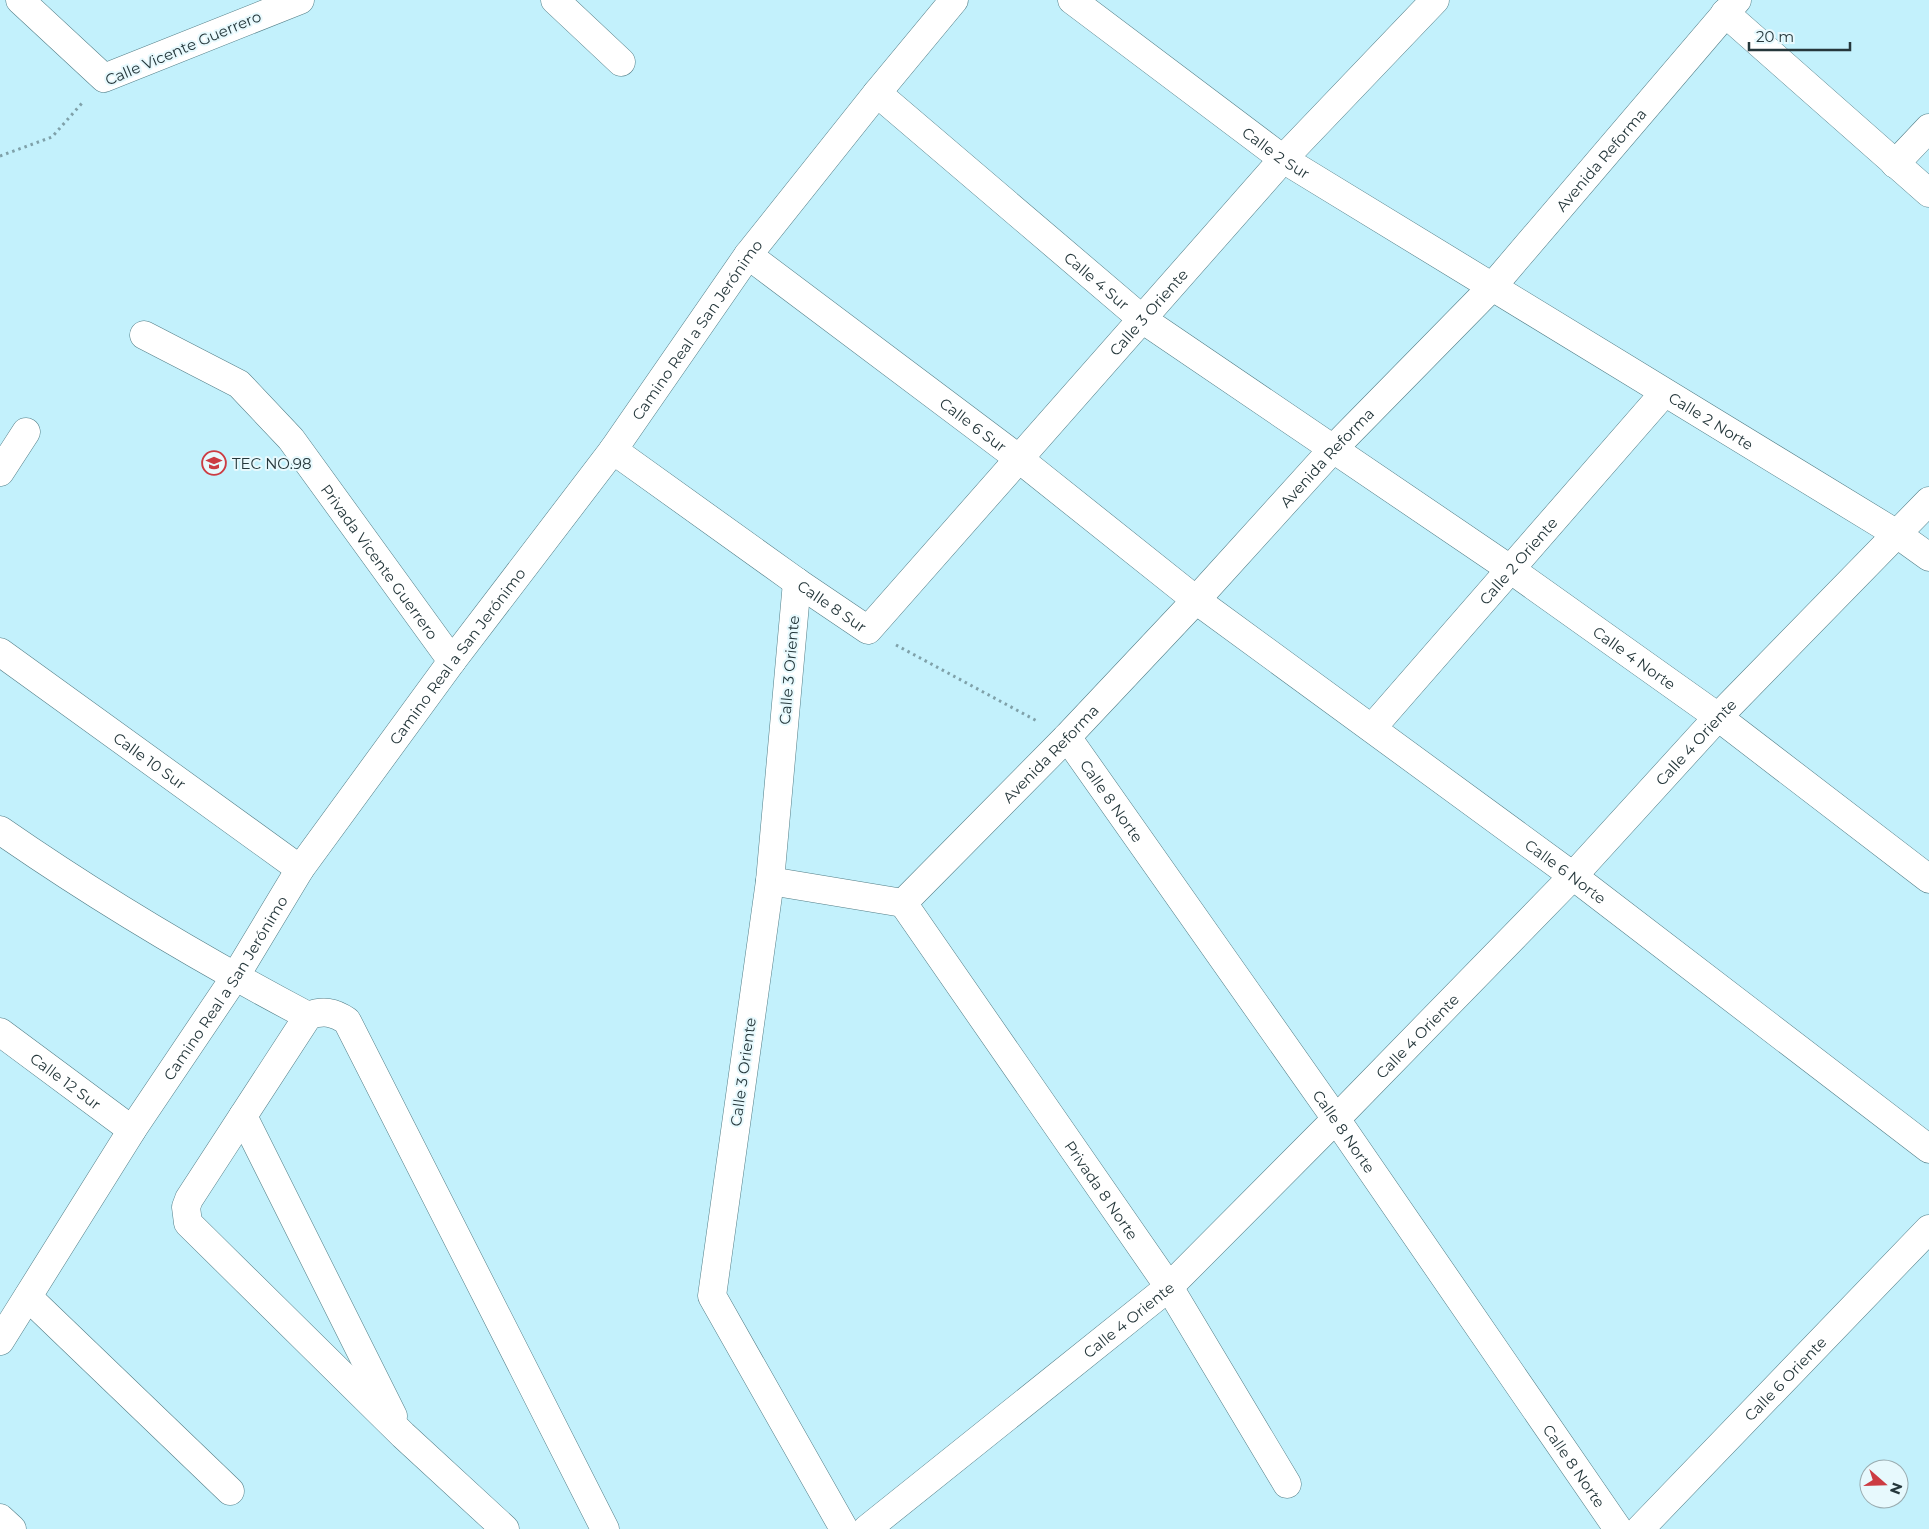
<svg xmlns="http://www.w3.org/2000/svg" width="1929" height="1529" font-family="Montserrat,sans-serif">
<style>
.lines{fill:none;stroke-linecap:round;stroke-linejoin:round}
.minor-casing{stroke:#537e87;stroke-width:29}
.path{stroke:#7fa1a9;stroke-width:3;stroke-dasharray:2.5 4;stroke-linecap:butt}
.minor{stroke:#fff;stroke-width:28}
.labels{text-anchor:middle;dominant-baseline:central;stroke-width:4;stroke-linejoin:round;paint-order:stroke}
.street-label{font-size:15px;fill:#25373b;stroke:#e7f9fd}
.poi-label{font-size:15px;fill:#25373b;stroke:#e7f9fd;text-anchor:start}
</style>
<rect width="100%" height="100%" fill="#c3f1fc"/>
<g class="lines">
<g class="minor-casing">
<g id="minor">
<polyline points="20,0 104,78 300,0"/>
<polyline points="555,0 621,62"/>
<path id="s1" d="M 1072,0 L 1283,159 L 1897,534 L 1929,557"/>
<polyline points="1725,13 1929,193"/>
<path id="s2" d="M 877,93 L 1142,319 L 1510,569 L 1718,717 L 1929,879"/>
<polyline points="1895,164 1929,128"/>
<path id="s3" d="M 748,255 L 1018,458 L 1196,600 L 1573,876 L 1929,1149"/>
<path id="s4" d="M 144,335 L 239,384 L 291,439 L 452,661"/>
<path id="s5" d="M 613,450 L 797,582 L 868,630 L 1283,159 L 1435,0"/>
<polyline points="0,472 26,432"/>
<polyline points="797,582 770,881 712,1296 844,1529"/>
<path id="s6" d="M 0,652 L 300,869"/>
<path id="s7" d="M 1372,728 L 1664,393"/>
<path id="s8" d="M 1067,737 L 1336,1119 L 1618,1529"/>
<path d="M 0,830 C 98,898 202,960 308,1016"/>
<polyline points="770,881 903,903"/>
<path id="s9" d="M 903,903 L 1067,737 L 1196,600 L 1332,450 L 1492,287 L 1737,0"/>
<path id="s10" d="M 903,903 L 1169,1287 L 1287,1484"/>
<path id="s11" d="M 0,1032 L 132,1130"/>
<polyline points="243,1116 393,1416"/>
<polyline points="28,1297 230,1491"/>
<path id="s12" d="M 0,1341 L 132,1130 L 235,977 L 300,869 L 452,661 L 613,450 L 748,255 L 877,93 L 954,0"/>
<polyline points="0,1518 12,1529"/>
<path d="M 505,1529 L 403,1435 L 188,1223 L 186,1207 L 189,1199 L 308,1016 C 323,1010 334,1012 347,1021 L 605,1529"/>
<path id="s13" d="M 867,1529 L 1169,1287 L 1336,1119 L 1573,876 L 1718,717 L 1929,501"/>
<path id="s14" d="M 1640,1529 L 1929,1229"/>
</g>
</g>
<g class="path">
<polyline points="0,156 52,137 83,102"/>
<polyline points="896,645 1037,721"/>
</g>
<use href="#minor" class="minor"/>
</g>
<defs>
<g id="school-ring" transform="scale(1.25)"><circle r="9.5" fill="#e7f9fd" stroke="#cc3c43" stroke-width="1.5"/><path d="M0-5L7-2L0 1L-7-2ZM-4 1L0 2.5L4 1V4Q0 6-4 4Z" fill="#cc3c43"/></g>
</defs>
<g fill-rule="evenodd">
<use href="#school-ring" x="214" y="463"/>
</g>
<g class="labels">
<g class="street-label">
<text transform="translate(183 48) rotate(-23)">Calle Vicente Guerrero</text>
<text stroke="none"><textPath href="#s1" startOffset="255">Calle 2 Sur</textPath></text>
<text stroke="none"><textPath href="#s9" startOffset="1020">Avenida Reforma</textPath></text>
<text stroke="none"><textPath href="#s2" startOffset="289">Calle 4 Sur</textPath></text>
<text stroke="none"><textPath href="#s5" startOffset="736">Calle 3 Oriente</textPath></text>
<text stroke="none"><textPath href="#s12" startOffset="1229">Camino Real a San Jerónimo</textPath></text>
<text stroke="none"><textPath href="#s1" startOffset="766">Calle 2 Norte</textPath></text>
<text stroke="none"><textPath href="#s3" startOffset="282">Calle 6 Sur</textPath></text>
<text stroke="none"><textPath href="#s9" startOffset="615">Avenida Reforma</textPath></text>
<text stroke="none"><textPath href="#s7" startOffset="222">Calle 2 Oriente</textPath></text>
<text stroke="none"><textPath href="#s4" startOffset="334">Privada Vicente Guerrero</textPath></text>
<text stroke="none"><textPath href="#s5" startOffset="269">Calle 8 Sur</textPath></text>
<text stroke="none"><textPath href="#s12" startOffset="824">Camino Real a San Jerónimo</textPath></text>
<text stroke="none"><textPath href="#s2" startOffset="946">Calle 4 Norte</textPath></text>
<text transform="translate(789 670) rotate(-85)">Calle 3 Oriente</text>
<text stroke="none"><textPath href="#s13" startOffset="1145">Calle 4 Oriente</textPath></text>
<text stroke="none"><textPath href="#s9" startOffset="210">Avenida Reforma</textPath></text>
<text stroke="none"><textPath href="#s6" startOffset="185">Calle 10 Sur</textPath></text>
<text stroke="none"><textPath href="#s8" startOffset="78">Calle 8 Norte</textPath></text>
<text stroke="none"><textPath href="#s3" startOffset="1024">Calle 6 Norte</textPath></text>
<text stroke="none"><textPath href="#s12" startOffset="419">Camino Real a San Jerónimo</textPath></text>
<text stroke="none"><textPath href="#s13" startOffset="740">Calle 4 Oriente</textPath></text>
<text transform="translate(743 1072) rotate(-82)">Calle 3 Oriente</text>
<text stroke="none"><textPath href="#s11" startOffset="82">Calle 12 Sur</textPath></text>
<text stroke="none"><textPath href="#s8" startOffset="482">Calle 8 Norte</textPath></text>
<text stroke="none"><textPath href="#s10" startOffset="349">Privada 8 Norte</textPath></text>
<text stroke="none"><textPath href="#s13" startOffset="335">Calle 4 Oriente</textPath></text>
<text stroke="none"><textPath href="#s14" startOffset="209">Calle 6 Oriente</textPath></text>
<text stroke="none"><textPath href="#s8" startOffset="888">Calle 8 Norte</textPath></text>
</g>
<g class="poi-label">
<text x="232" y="463">TEC NO.98</text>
</g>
</g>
<g transform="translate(1884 1484) rotate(110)"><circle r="24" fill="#e7f9fd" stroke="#99abaf"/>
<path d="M0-4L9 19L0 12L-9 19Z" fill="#cc3c43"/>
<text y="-8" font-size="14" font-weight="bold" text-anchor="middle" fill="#25373b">N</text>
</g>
<path d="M1749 42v8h101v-8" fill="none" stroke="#25373b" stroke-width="2.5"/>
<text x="1756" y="42" font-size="15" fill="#25373b" stroke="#e7f9fd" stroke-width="4" paint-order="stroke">20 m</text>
</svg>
